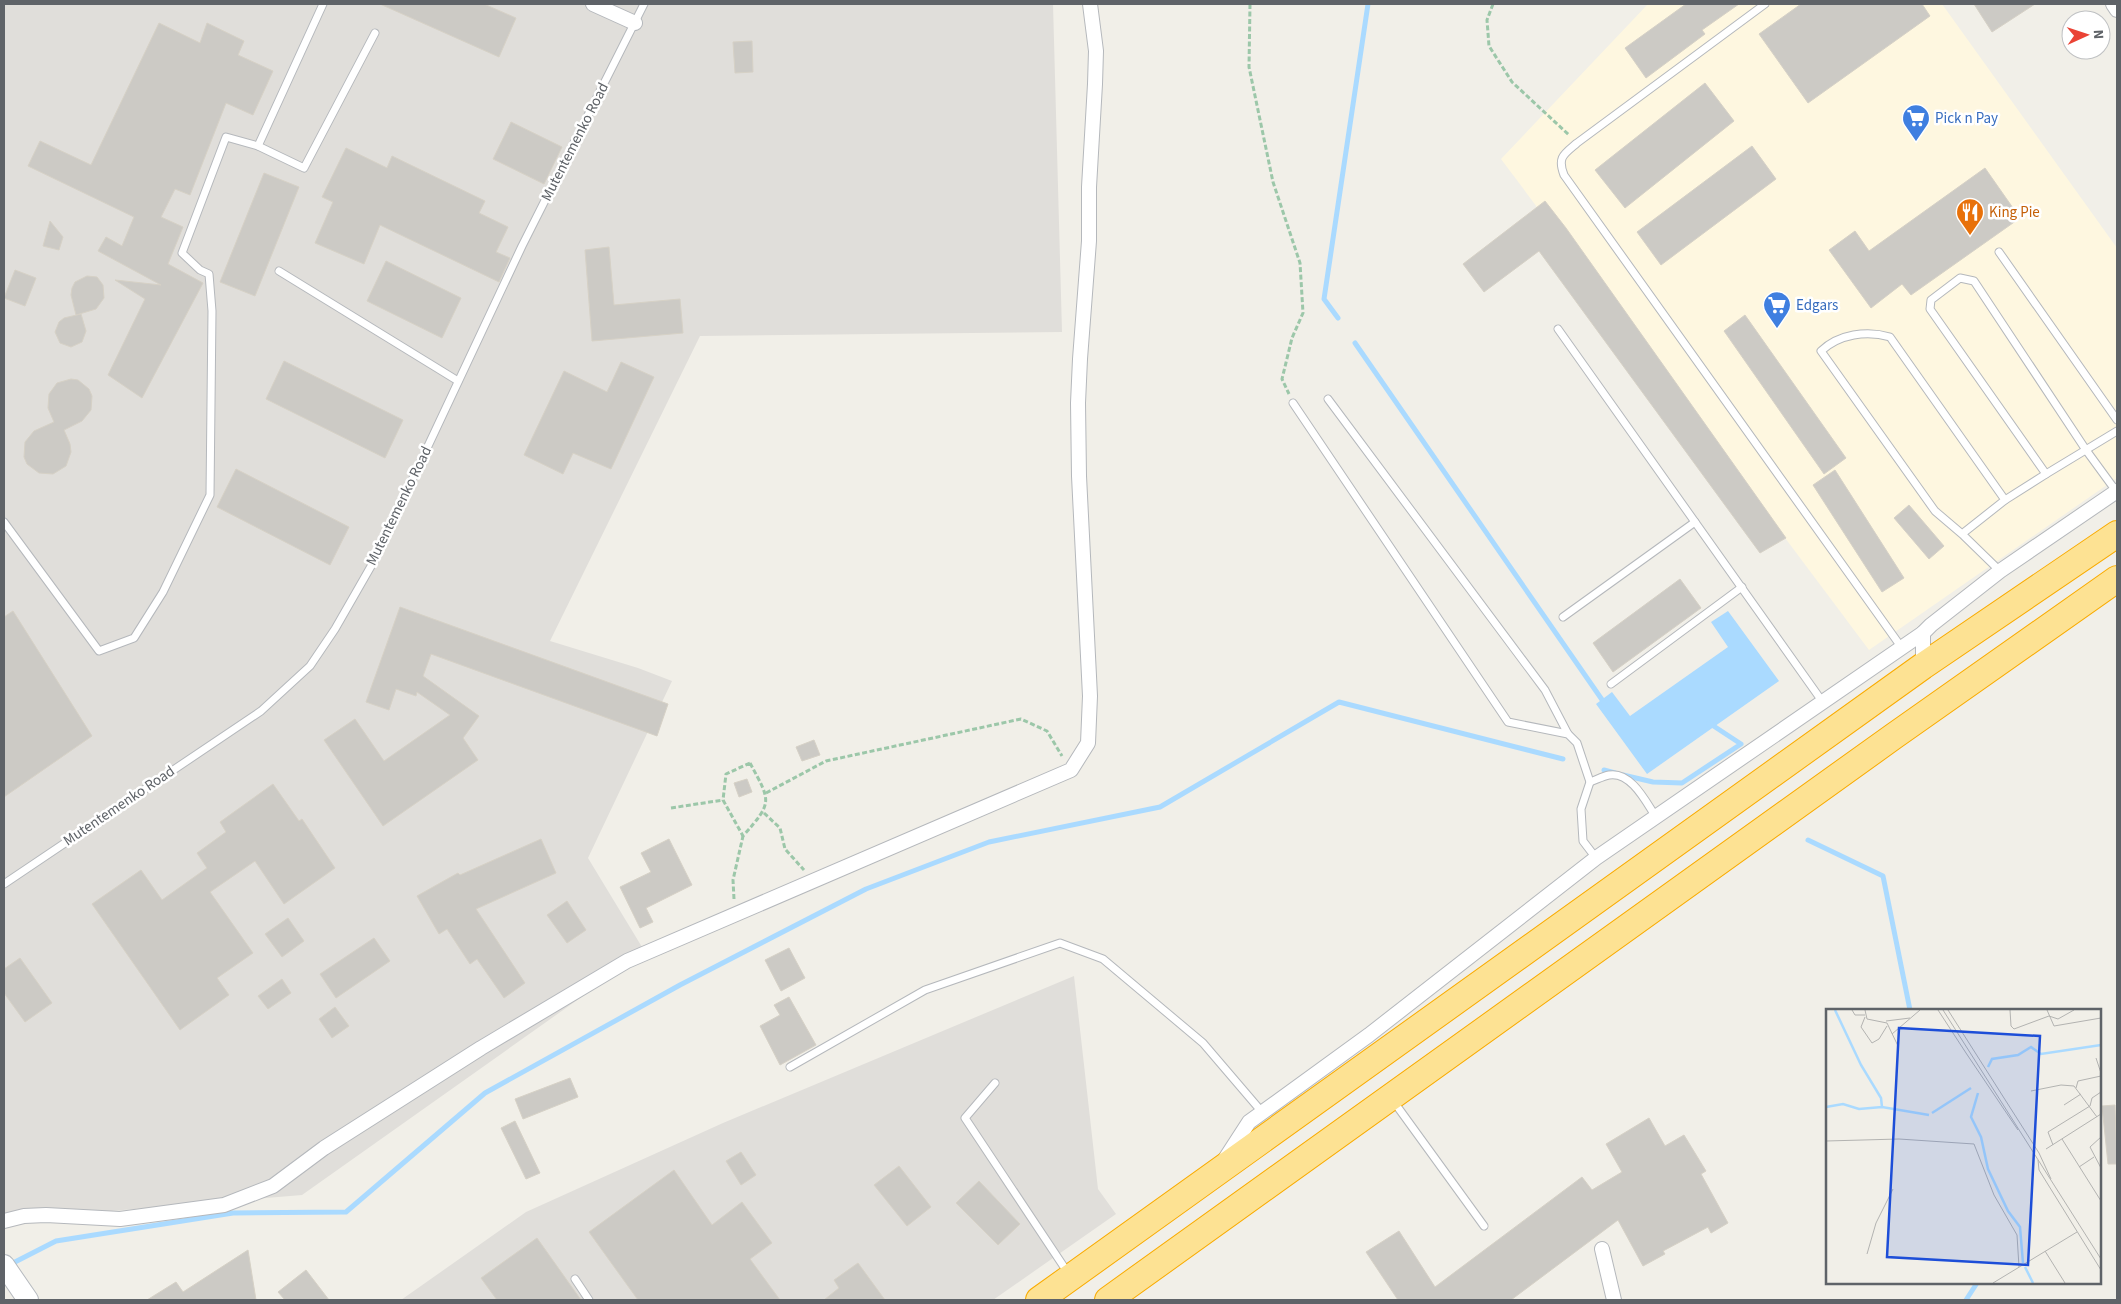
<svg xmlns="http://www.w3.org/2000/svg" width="2121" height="1304" font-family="'Source Sans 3',sans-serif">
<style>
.commercial{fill:#fef7e0}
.industrial{fill:#e0deda}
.water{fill:#aadaff}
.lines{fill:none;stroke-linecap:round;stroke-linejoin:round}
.stream{stroke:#aadaff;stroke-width:5}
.building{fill:#cccac5;stroke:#d6d1c6}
.lane-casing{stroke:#b5b8bc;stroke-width:9}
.street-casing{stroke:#b5b8bc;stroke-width:16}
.secondary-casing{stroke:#b6babf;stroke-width:22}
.highway-casing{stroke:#f9ab00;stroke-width:28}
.path{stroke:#9cc7a9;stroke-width:3;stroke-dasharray:5 2.5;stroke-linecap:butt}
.lane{stroke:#fff;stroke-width:7}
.street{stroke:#fff;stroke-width:14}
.secondary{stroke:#fff;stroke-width:20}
.highway{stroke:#fde293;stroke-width:26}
.labels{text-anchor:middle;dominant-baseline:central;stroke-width:5;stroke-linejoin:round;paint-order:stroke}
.shop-label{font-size:15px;fill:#366cbe;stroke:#fff;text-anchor:start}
.street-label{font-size:15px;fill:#5f6368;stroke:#fff}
.food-label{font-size:15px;fill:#c56008;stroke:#fff;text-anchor:start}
.inset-river{fill:none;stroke:#aadaff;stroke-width:2.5}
.inset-road{fill:none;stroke:#b3b3b1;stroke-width:1}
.view{fill:#1d4ed8;fill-opacity:0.15;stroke:#1d4ed8;stroke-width:2.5}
.inset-edge{fill:none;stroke:#5f6368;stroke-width:2.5}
</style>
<rect width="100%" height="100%" fill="#f1efe8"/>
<polygon class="commercial" points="1648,4 1942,4 2117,248 2117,478 1869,650 1501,159"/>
<g class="industrial">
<polygon points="4,4 1053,4 1062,332 700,336 550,641 638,668 672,681 588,858 645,952 302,1195 4,1220"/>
<polygon points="1074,976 1098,1189 1116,1214 993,1300 401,1300 526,1212 723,1123"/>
</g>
<polygon class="water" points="1728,611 1779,681 1647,774 1596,704 1612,692 1630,716 1728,647 1711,622"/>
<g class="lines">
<g class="stream">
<polyline points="1338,318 1324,299 1368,4"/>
<polyline points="1355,343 1605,704"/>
<polyline points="1604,770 1615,773"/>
<polyline points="1623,775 1653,782 1682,783 1741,744 1709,723"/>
<polyline points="1808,840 1883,876 1910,1010"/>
<polyline points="11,1264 56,1241 233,1213 346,1212 485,1093 680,985 866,889 989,842 1160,807 1339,702 1563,759"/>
<polyline points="1966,1300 1977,1283"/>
</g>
</g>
<g class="building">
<polygon points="380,4 484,4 516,18 499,57"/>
<polygon points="1686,4 1739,4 1702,30 1705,34 1646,78 1625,48"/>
<polygon points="1801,4 1922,4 1930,16 1808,103 1759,34"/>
<polygon points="1974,4 2035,4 1992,32"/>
<polygon points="159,23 200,43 207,23 244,41 238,55 273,71 253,115 226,103 190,195 175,189 161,217 183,227 168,264 203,283 142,398 108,375 145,299 115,280 161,285 98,251 106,237 122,246 134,217 28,166 40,141 91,165"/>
<polygon points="752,41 753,72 735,73 733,42"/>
<polygon points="1705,83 1734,121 1625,208 1595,170"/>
<polygon points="511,122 562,147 544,184 493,159"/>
<polygon points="1752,146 1776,179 1661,265 1637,232"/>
<polygon points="346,148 387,168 392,156 485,201 479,213 508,227 496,252 510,258 499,282 380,225 364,264 315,243 333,202 322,197"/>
<polygon points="1985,168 2020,218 1911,295 1902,284 1871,308 1829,250 1855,231 1869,251"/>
<polygon points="264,173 299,187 255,296 220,282"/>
<polygon points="1545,201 1566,228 1786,538 1760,553 1539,251 1484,292 1463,264"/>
<polygon points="50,221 63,237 59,250 43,246"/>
<polygon points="609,247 614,305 680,299 683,333 592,341 585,250"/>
<polygon points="386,261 461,298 442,338 367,301"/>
<polygon points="15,270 36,278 25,306 4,298"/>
<polygon points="87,276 97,277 103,285 104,298 96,309 76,315 71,295 72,288 75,282"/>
<polygon points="81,314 86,331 82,342 71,347 60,343 55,332 59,322 64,318"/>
<polygon points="1745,315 1846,458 1824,474 1724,331"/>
<polygon points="284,361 403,420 385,458 266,399"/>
<polygon points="621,362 654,377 611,469 573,453 563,474 524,455 564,371 607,392"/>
<polygon points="71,379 78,380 89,389 92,396 91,410 82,421 64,430 70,444 71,452 66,466 53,474 39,473 27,464 24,457 25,442 34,431 54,422 48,408 49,394 57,383"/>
<polygon points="236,469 349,527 330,565 217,507"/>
<polygon points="1835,470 1904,578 1882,592 1813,485"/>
<polygon points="1909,505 1944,546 1929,559 1894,518"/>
<polygon points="1680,579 1701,608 1613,672 1593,643"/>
<polygon points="400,607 668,704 657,736 431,654 423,676 479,716 463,738 478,760 383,826 324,740 355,719 384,761 450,715 417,692 416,696 396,689 389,710 366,702"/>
<polygon points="13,611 92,736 4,797 4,617"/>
<polygon points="814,740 820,755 802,761 796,747"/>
<polygon points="747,779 752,792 739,797 734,783"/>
<polygon points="273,784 299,821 302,819 335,868 284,904 255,861 210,892 253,953 217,978 229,995 180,1030 92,904 141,870 162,900 207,868 197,853 226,832 220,822"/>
<polygon points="541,839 556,873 476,909 525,983 504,998 477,959 470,964 447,929 439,934 417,896 458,873 460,875"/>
<polygon points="669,839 692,885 646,908 653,922 640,928 620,887 651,872 641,853"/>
<polygon points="567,901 586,930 567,943 547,915"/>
<polygon points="288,918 304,941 282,957 265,934"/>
<polygon points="374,938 390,961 336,998 320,974"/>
<polygon points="789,948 805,978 781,991 765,960"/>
<polygon points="20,958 52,1003 25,1022 4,993 4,969"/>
<polygon points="282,979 291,993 268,1009 258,996"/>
<polygon points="789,997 816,1045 780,1065 760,1026 780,1015 774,1005"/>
<polygon points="335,1007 349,1026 332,1038 319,1019"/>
<polygon points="570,1078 578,1097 523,1119 515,1099"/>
<polygon points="2115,1105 2117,1164 2108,1164 2102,1106"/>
<polygon points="1649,1118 1665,1146 1684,1135 1706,1171 1701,1174 1728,1223 1711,1233 1708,1227 1663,1251 1665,1254 1643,1266 1618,1220 1511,1300 1398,1300 1366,1252 1399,1231 1435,1287 1582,1177 1592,1190 1622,1172 1606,1144"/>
<polygon points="515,1121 540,1173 526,1179 501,1128"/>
<polygon points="741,1152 756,1175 741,1185 726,1161"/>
<polygon points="899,1166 931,1207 907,1226 874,1185"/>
<polygon points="674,1170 712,1225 742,1202 772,1243 750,1259 780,1300 638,1300 589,1232"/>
<polygon points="979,1181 1020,1224 998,1245 956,1203"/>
<polygon points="537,1238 581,1300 497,1300 481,1278"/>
<polygon points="248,1250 256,1300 147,1300 176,1282 183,1292"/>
<polygon points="858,1263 885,1300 824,1300 839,1288 834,1280"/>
<polygon points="306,1270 329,1300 285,1300 278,1292"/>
</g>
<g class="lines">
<g class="lane-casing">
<g id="lane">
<path d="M 1765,4 L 1577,143 C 1564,154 1557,157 1564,175 L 1902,648"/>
<polyline points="258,146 304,168 375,33"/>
<polyline points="1999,252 2117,420"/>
<polyline points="279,271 458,381"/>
<polyline points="1558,329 1822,701"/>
<polyline points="1328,399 1545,690 1568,734"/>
<polyline points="1293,403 1508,722 1568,734 1577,743 1590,782 1581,809 1583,841 1596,858"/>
<polyline points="2046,474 2117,431"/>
<polyline points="2005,500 2046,474 1930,309 1931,300 1960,278 1974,281 2086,450 2116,491"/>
<polyline points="4,522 99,651 134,638 163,592 210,495 212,311 209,274 200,270 182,253 226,137 258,146 323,4"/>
<path d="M 1962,534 L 2005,500 L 1890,337 C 1867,330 1839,334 1821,351 L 1935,511 L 1962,534 L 2000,571"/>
<polyline points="1563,617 1695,522"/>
<polyline points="1611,684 1742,587"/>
<path d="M 1590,782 C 1596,780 1603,776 1609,775 C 1631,771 1646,802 1656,817"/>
<polyline points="4,884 261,711 310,666 335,629 374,561 522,246 644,4"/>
<polyline points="790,1067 925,990 1060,943 1103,959 1203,1043 1262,1112"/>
<polyline points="995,1083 965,1118 1068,1273"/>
<polyline points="1394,1102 1484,1226"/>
<polyline points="575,1279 589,1300"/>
</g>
</g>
<g class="street-casing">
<g id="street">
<polyline points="593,4 635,23"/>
<polyline points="2113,4 2117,10"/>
<polyline points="1923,666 1923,633 1931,625 2000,571 2117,491"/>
<polyline points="1225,1159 1249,1122 1369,1035 1596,858 1923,633"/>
<polyline points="4,1221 24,1216 46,1215 120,1219 224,1205 273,1186 324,1148 481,1048 627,961 1071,770 1088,743 1090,696 1079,476 1078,403 1080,359 1089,241 1089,187 1095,84 1096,51 1090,4"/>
<polyline points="1602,1249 1614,1300"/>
</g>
</g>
<g class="secondary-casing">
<polyline id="secondary" points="4,1265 28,1300"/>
</g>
<g class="highway-casing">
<g id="highway">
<polyline points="1039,1300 1923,666 2117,534"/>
<polyline points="1108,1300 1894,736 2117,579"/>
</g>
</g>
<g class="path">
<polyline points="1250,4 1249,67 1273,182 1300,263 1303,313 1292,338 1282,379 1289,394"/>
<polyline points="1493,4 1487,20 1489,46 1512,82 1569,135"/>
<path d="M 750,763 C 771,802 773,802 743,836 L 723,800 L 726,774 Z"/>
<polyline points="766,793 826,761 1021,719 1047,731 1062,756"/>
<polyline points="671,808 723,800"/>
<polyline points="764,813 780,828 785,849 804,870"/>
<polyline points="734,899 733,880 743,836"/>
</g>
<use href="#lane" class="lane"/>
<use href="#street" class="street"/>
<use href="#secondary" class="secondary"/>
<use href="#highway" class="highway"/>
</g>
<defs>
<g id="supermarket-pin" transform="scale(1.4375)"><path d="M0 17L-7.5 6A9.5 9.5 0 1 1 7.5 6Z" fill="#3f7fe0" stroke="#fff"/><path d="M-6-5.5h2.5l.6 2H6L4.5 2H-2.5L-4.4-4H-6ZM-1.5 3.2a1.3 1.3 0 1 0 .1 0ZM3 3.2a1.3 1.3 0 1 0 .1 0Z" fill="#fff"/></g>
<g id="restaurant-pin" transform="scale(1.4375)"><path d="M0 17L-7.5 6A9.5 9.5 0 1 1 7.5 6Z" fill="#e8710a" stroke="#fff"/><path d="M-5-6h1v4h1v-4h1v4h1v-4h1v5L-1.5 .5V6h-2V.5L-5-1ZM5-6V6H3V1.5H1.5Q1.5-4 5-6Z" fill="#fff"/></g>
</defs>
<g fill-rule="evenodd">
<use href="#supermarket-pin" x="1916" y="118"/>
<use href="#restaurant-pin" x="1970" y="212"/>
<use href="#supermarket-pin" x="1777" y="305"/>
</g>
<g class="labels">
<g class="shop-label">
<text x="1935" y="118">Pick n Pay</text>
<text x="1796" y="305">Edgars</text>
</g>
<g class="street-label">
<text transform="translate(575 142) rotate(-63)">Mutentemenko Road</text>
<text transform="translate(399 506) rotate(-64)">Mutentemenko Road</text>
<text transform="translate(119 806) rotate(-34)">Mutentemenko Road</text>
</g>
<g class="food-label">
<text x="1989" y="212">King Pie</text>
</g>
</g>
<g transform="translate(1826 1009)">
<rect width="275" height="275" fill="#f1efe8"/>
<path class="inset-river" d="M 9,1 L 35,56 L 55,89 L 56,98M 162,58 L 166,50 L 192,46 L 205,38 L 215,45 L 275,36M 152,84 L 145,108 L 155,128 L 162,160 L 182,202 L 194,218 L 197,254M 0,98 L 17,95 L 33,100 L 56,98 L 103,106M 106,104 L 145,79M 199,258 L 207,274"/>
<path class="inset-road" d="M 26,1 L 29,6 L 39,6M 39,1 L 41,10 L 61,14 L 72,37M 112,1 L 140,44M 117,1 L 275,250M 122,1 L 213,144 L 225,170M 184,1 L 185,17 L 188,20 L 223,7M 221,1 L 228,17 L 275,9M 223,7 L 232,10 L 248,1M 39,8 L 35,18 L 46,34 L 53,30 L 61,17M 60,12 L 84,9M 66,25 L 94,1M 140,44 L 192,121M 270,49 L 275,64M 250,79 L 252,72 L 275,67M 205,82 L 235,76 L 248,77 L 271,108M 238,96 L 255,85M 275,128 L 264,138 L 275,159M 236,130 L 275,192M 0,132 L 73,130 L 148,135 L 168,186 L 191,226 L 193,258M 227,136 L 222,123 L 264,97 L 266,89 L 275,83M 220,140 L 275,105M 212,151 L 213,161 L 275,261M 253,158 L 268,148M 219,242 L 239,274M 41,245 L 50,214 L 67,180M 167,274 L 251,223"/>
<path class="view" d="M 73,19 L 214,27 L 202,256 L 61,248 Z"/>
<rect width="275" height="275" class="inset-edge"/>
</g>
<rect width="2121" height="1304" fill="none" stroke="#5f6368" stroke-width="10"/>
<g transform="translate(2086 35) rotate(87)"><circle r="24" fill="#ffffff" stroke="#bfc1c3"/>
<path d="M0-4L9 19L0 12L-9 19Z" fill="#ea4335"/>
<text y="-8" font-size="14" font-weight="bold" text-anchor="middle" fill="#5f6368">N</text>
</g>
</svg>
